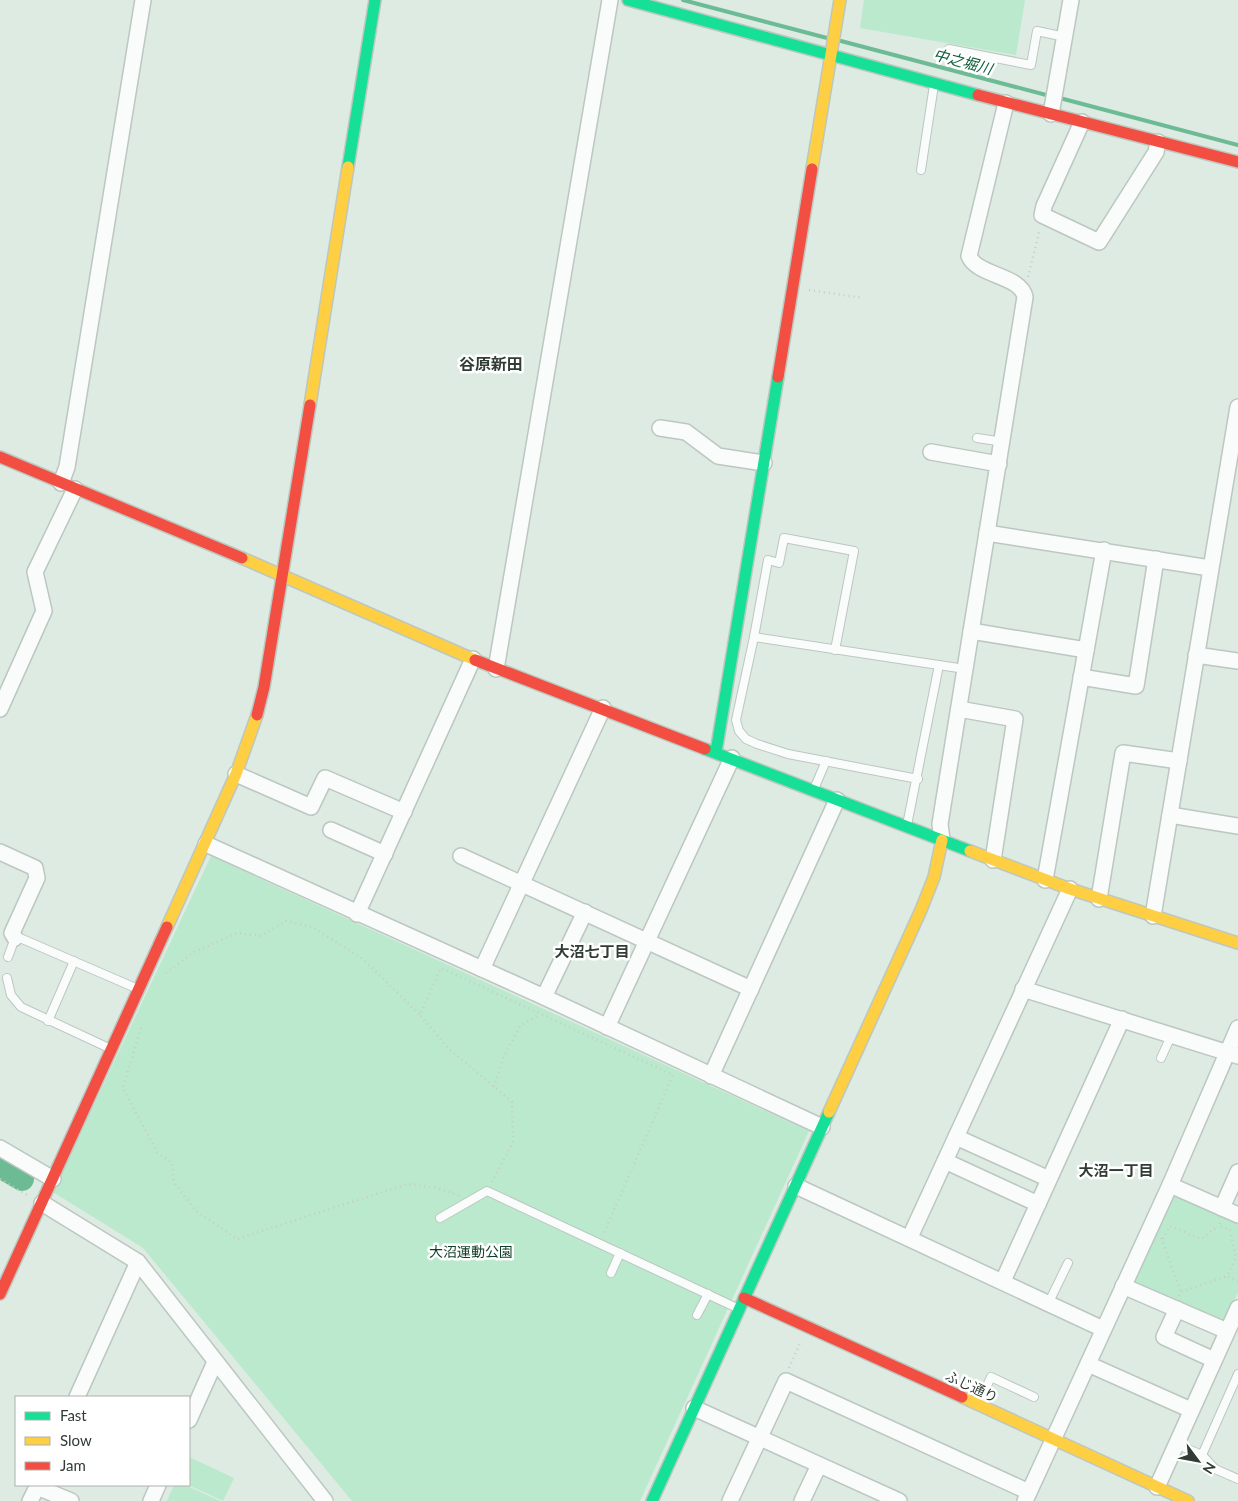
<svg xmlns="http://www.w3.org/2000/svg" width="1238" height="1501" font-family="Lato,'Noto Sans JP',sans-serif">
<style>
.green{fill:#bae9cd}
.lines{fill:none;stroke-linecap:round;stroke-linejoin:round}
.stream{stroke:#6dbb94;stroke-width:4}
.river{stroke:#6dbb94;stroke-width:24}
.lane-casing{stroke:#bcc7c0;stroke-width:10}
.street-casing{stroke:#bcc7c0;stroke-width:18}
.fast-casing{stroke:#bcc7c0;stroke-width:14}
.slow-casing{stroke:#bcc7c0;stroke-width:14}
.jam-casing{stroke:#bcc7c0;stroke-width:14}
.path{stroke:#c7ccc9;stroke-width:2.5;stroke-dasharray:1 4;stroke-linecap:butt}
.lane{stroke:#fafcfb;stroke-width:8}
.street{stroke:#fafcfb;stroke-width:15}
.fast{stroke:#16e098;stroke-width:11}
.slow{stroke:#ffcf43;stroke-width:11}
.jam{stroke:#f24e42;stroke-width:11}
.labels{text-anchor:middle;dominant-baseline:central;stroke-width:5;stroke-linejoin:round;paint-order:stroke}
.park-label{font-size:14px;fill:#0f3c26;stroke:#fff}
.street-label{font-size:14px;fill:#313c35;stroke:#fff}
.water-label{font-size:15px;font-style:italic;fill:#0d5d3a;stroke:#fff}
.neighbourhood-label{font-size:15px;font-weight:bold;fill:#313c35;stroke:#fff}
.quarter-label{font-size:16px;font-weight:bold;fill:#313c35;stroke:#fff}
</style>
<rect width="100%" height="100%" fill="#ddebe2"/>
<g class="green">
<polygon points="864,0 1025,0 1016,55 860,28"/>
<polygon points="211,856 809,1131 640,1501 352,1501 143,1248 53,1192"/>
<polygon points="1172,1194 1238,1224 1238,1292 1223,1324 1132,1284"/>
<polygon points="189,1457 234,1478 223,1501 189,1485"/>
<polygon points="174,1485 185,1485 220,1501 167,1501"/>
</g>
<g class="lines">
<g class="stream">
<polyline points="683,0 827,38"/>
<polyline points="841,41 1050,96"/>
<polyline points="1056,97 1238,145"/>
</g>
<polyline class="river" points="0,1166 22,1179"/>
<g class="lane-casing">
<g id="lane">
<polyline points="949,49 1031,65 1037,31 1065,37"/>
<polyline points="921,170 934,85"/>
<polyline points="977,438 1004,442"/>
<polyline points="754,637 768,560 779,563 784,538 854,551 835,650"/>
<polyline points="918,779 788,754 757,744 746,739 739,731 736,720 754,637 965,669"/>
<polyline points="814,789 826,761"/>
<polyline points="907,825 939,665"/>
<polyline points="8,957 15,938 20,938 138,989"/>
<polyline points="7,978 11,995 21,1007 111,1049"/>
<polyline points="48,1021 74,961"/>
<polyline points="1161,1058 1172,1034"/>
<polyline points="440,1218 487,1191 737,1308"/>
<polyline points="611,1273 620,1253"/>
<polyline points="1049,1302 1068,1263"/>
<polyline points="697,1315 708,1294"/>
<polyline points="1238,1374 1202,1455 1215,1469 1238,1479"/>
<polyline points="979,1403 991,1377 1034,1397"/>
<polyline points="1176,1444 1202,1455"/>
</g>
</g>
<g class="street-casing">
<g id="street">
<polyline points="1051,114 1071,0"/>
<polyline points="1082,122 1044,206 1042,215 1099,242 1156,152 1158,142"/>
<polyline points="660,428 686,432 718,456 764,463"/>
<polyline points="931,452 999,464"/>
<polyline points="61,483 67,467 143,0"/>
<polyline points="987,533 1210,568"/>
<polyline points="971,631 1086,650"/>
<polyline points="1196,655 1238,661"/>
<polyline points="496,669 610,0"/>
<polyline points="1081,677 1136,686 1156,559"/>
<polyline points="0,709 44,611 35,572 75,489"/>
<polyline points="959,709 1015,719 993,860"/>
<polyline points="236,774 311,807 325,778 404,812"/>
<polyline points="1170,815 1238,826"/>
<polyline points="331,830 385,854"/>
<path d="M 942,840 L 940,824 L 1025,297 C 1021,275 977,276 969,256 L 1006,103"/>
<polyline points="206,844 544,997 822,1127"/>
<polyline points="0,852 35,868 37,878 12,933 15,938"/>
<polyline points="461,856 751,989"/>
<polyline points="1045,880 1104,550"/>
<polyline points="1099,899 1123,753 1179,761"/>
<polyline points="357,914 473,659"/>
<polyline points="1153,916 1238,407"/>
<polyline points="482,969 603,708"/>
<polyline points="1023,989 1238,1056"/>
<polyline points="544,997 585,912"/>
<polyline points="607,1027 732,758"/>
<polyline points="711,1076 837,800"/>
<polyline points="956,1137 1049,1179"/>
<polyline points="0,1148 53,1179"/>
<polyline points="945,1161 1038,1204"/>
<polyline points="1170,1185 1238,1215"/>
<polyline points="796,1186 1103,1329"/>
<polyline points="42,1203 138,1262 325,1501"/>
<polyline points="1222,1208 1238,1172"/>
<polyline points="910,1237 1070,889"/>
<polyline points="1003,1281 1122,1019"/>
<polyline points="1123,1286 1227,1331"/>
<polyline points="1177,1309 1164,1337 1214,1360"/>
<polyline points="1088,1364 1191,1410"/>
<polyline points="77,1397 138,1262"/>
<polyline points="694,1408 899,1501"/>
<polyline points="189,1420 215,1362"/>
<polyline points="37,1487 71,1501"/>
<polyline points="1157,1487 1238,1308"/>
<polyline points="30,1501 38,1485"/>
<polyline points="151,1501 158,1485"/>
<polyline points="730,1501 786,1381 1029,1492"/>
<polyline points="802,1501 819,1465"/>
<polyline points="1025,1501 1170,1185 1238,1028"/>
</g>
</g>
<g class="fast-casing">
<g id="fast">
<polyline points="628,0 978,95"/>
<polyline points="348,167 375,0"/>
<polyline points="705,749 970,851"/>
<polyline points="716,752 778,377"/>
<polyline points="652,1501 829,1112"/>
</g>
</g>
<g class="slow-casing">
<g id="slow">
<polyline points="812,169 840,0"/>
<polyline points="310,405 348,167"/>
<polyline points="242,558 475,660"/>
<polyline points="970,851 1070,889 1238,943"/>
<polyline points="167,927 236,774 257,715"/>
<polyline points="829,1112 921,910 934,877 942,840"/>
<polyline points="962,1397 1188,1501"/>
</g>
</g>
<g class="jam-casing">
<g id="jam">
<polyline points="978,95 1238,162"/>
<polyline points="778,377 812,169"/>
<polyline points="0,457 242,558"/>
<polyline points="475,660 705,749"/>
<polyline points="257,715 264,687 310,405"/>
<polyline points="0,1294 167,927"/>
<polyline points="744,1298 962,1397"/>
</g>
</g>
<g class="path">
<polyline points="1028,277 1040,229"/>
<polyline points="809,290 863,298"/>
<polyline points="166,973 194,952 237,933 261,936 286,921 312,927 363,959 420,1015"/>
<polyline points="141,1028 123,1088 157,1152 172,1163 174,1182 196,1211 237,1239 407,1184 438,1188 460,1196"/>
<polyline points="494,1087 504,1056 520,1026 540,1014"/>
<polyline points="0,1179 27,1195"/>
<polyline points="492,1182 513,1142 512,1102 448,1048 420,1015 441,968 673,1075 603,1235"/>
<polyline points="1220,1223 1219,1226 1230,1230 1236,1258 1227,1276 1238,1281"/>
<polyline points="1161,1238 1181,1292"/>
<polyline points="1163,1239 1170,1226 1201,1239 1218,1226"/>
<polyline points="1179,1296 1181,1292 1227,1276"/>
<polyline points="789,1368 800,1343"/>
</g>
<use href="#lane" class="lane"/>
<use href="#street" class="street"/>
<use href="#fast" class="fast"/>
<use href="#slow" class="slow"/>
<use href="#jam" class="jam"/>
</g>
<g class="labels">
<g class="park-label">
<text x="471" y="1251">大沼運動公園</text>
</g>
<g class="street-label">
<text transform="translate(972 1386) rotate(25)">ふじ通り</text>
</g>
<g class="water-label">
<text transform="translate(963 61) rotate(15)">中之堀川</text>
</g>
<g class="neighbourhood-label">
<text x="592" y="951">大沼七丁目</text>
<text x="1116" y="1170">大沼一丁目</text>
</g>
<g class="quarter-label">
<text x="491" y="363">谷原新田</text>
</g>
</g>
<rect x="15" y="1396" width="175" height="90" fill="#ffffff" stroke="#adb1ae"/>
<rect x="25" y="1412" width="25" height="8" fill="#16e098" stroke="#adb1ae"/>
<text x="60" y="1421" font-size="15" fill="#313c35">Fast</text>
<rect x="25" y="1437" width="25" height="8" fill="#ffcf43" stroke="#adb1ae"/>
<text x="60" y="1446" font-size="15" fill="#313c35">Slow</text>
<rect x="25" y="1462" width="25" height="8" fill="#f24e42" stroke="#adb1ae"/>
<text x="60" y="1471" font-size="15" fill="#313c35">Jam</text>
<g transform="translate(1198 1461) rotate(122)" stroke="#ffffff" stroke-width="4" paint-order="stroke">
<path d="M0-4L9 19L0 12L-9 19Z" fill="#313c35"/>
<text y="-8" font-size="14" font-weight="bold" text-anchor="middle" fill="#313c35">N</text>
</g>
</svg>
